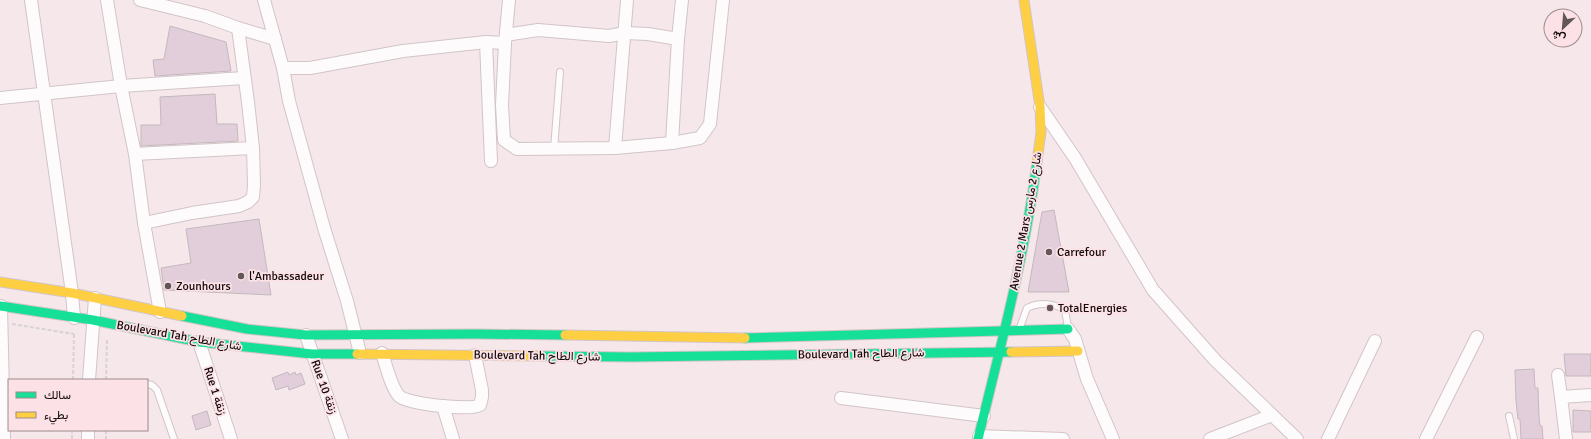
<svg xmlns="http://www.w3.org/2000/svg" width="1591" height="439" font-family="Signika,Vazirmatn,sans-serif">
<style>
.building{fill:#e1ceda;stroke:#c3b9bd}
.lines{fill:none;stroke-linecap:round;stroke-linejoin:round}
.lane-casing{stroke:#d1c5c8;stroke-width:8}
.street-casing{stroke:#d1c5c8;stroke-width:14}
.fast-casing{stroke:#d1c5c8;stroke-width:11}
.slow-casing{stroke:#d1c5c8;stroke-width:11}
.path{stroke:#d7d3d4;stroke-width:2;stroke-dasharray:4 2;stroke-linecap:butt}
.lane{stroke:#fefbfc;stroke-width:6}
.street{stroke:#fefbfc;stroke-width:12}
.fast{stroke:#16e098;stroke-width:9}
.slow{stroke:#ffcf43;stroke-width:9}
.poi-dot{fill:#615758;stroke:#fce1e6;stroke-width:1.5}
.labels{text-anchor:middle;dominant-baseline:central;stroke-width:3.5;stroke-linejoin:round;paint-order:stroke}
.street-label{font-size:12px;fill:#11090a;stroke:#fce1e6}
.poi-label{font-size:12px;fill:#11090a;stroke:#fce1e6;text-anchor:start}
</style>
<rect width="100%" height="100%" fill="#f6e7ea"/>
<g class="building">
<polygon points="170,26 226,42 231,71 155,76 153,60 164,59"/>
<polygon points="215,94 217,124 237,124 238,141 141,146 141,125 161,125 160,97"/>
<polygon points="1054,210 1069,292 1028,292 1042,212"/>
<polygon points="259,219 271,295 164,290 161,268 191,263 186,229"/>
<polygon points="1564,354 1591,354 1591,376 1566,376"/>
<polygon points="1534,369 1535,388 1538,388 1539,417 1540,426 1542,426 1543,439 1521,439 1520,419 1518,419 1516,401 1515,370"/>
<polygon points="288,372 289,375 295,372 296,375 301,373 305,384 289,390 288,386 276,390 272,378"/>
<polygon points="1573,410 1591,411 1591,432 1573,432"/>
<polygon points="207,411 211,425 196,430 192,416"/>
</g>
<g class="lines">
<g class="lane-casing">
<g id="lane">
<polyline points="554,149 560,72"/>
<path d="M 1019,330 L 1027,308 C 1039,302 1054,303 1065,310 L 1068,327"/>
<polyline points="147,384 152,385 157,390 174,439"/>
<polyline points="1509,416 1514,439"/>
</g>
</g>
<g class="street-casing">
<g id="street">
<polyline points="31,0 72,293 74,318"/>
<polyline points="107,0 121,86 135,154 144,223 160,312"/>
<polyline points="140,0 205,16 238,28 275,39"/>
<polyline points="264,0 283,68 289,101 324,228 347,301 360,353"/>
<polyline points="506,35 538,30 609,36 625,33 648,34 678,39 672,143"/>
<polyline points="678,39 682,0"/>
<polyline points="486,42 491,161"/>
<polyline points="505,43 502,105 504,140 517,149 615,148 672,143 700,138 710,124 723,0"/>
<polyline points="283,68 310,68 403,51 486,42 505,43 509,0"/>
<polyline points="0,98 121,86 244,78"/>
<polyline points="1040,107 1075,158 1153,290 1215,360 1297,439"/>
<polyline points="615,148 627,0"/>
<polyline points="135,154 253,148"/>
<polyline points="144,223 192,213 239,206 248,202 253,197 254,185 253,148 248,102 238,28"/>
<polyline points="1,306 4,439"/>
<polyline points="1068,329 1075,339 1087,379 1113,439"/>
<polyline points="306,335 342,439"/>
<polyline points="199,342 231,439"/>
<path d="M 382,353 C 386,365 391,387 399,396 C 407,404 471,411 480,405 L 482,397 L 482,390 L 475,355"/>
<polyline points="1558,375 1561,397"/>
<polyline points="89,380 95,298"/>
<polyline points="841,398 984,416"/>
<polyline points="443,406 453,439"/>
<polyline points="88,430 88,439"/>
<polyline points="979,436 1063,439"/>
<polyline points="1210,439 1272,415"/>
<polyline points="1328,439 1375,341"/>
<polyline points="1426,439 1477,337"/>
<polyline points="1566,439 1561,397 1591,395"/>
</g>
</g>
<g class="fast-casing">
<g id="fast">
<polyline points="0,306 93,320 199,342 312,354 357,354"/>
<polyline points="182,316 247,329 306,335 474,334 565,335"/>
<polyline points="745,338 1068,329"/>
<polyline points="541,356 631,357 1011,352"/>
<path d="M 978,439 C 1000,348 1025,256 1037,162"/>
</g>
</g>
<g class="slow-casing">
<g id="slow">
<polyline points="1024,0 1040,107 1041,132 1037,162"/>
<polyline points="0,282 72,293 182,316"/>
<polyline points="565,335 745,338"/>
<polyline points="1011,352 1078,351"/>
<polyline points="357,354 541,356"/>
</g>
</g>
<g class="path">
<polyline points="12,324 74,334"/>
<polyline points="73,380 74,333"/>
<polyline points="106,380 107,338"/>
<polyline points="106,430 106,439"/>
<polyline points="72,439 72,430"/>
</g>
<use href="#lane" class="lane"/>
<use href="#street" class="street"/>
<use href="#fast" class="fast"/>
<use href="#slow" class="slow"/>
</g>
<g class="poi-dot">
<circle cx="1049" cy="252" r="4"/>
<circle cx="241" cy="276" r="4"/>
<circle cx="168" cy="286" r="4"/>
<circle cx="1050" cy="308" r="4"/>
</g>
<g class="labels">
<g class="street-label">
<text transform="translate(1026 221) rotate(-80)">Avenue 2 Mars شارع 2 مارس</text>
<text transform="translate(179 336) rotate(10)">Boulevard Tah شارع الطاح</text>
<text transform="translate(861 354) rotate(-1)">Boulevard Tah شارع الطاح</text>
<text transform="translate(537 356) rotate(1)">Boulevard Tah شارع الطاح</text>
<text transform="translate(324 387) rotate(70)">Rue 10 زنقة</text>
<text transform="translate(215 391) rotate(72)">Rue 1 زنقة</text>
</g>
<g class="poi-label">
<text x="1057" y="252">Carrefour</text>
<text x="249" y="276">l'Ambassadeur</text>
<text x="176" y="286">Zounhours</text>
<text x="1058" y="308">TotalEnergies</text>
</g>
</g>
<rect x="8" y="379" width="140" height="52" fill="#fce1e6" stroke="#9e8b8e"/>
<rect x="16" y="392" width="20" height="6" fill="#16e098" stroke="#9e8b8e"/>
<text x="44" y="399" font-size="12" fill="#11090a">سالك</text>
<rect x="16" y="412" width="20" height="6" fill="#ffcf43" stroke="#9e8b8e"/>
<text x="44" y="419" font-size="12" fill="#11090a">بطيء</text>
<g transform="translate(1563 28) rotate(206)"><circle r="19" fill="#fce1e6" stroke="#9e8b8e"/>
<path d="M0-3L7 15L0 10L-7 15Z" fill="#615758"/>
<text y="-6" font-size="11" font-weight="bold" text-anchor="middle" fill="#11090a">ش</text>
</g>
</svg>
